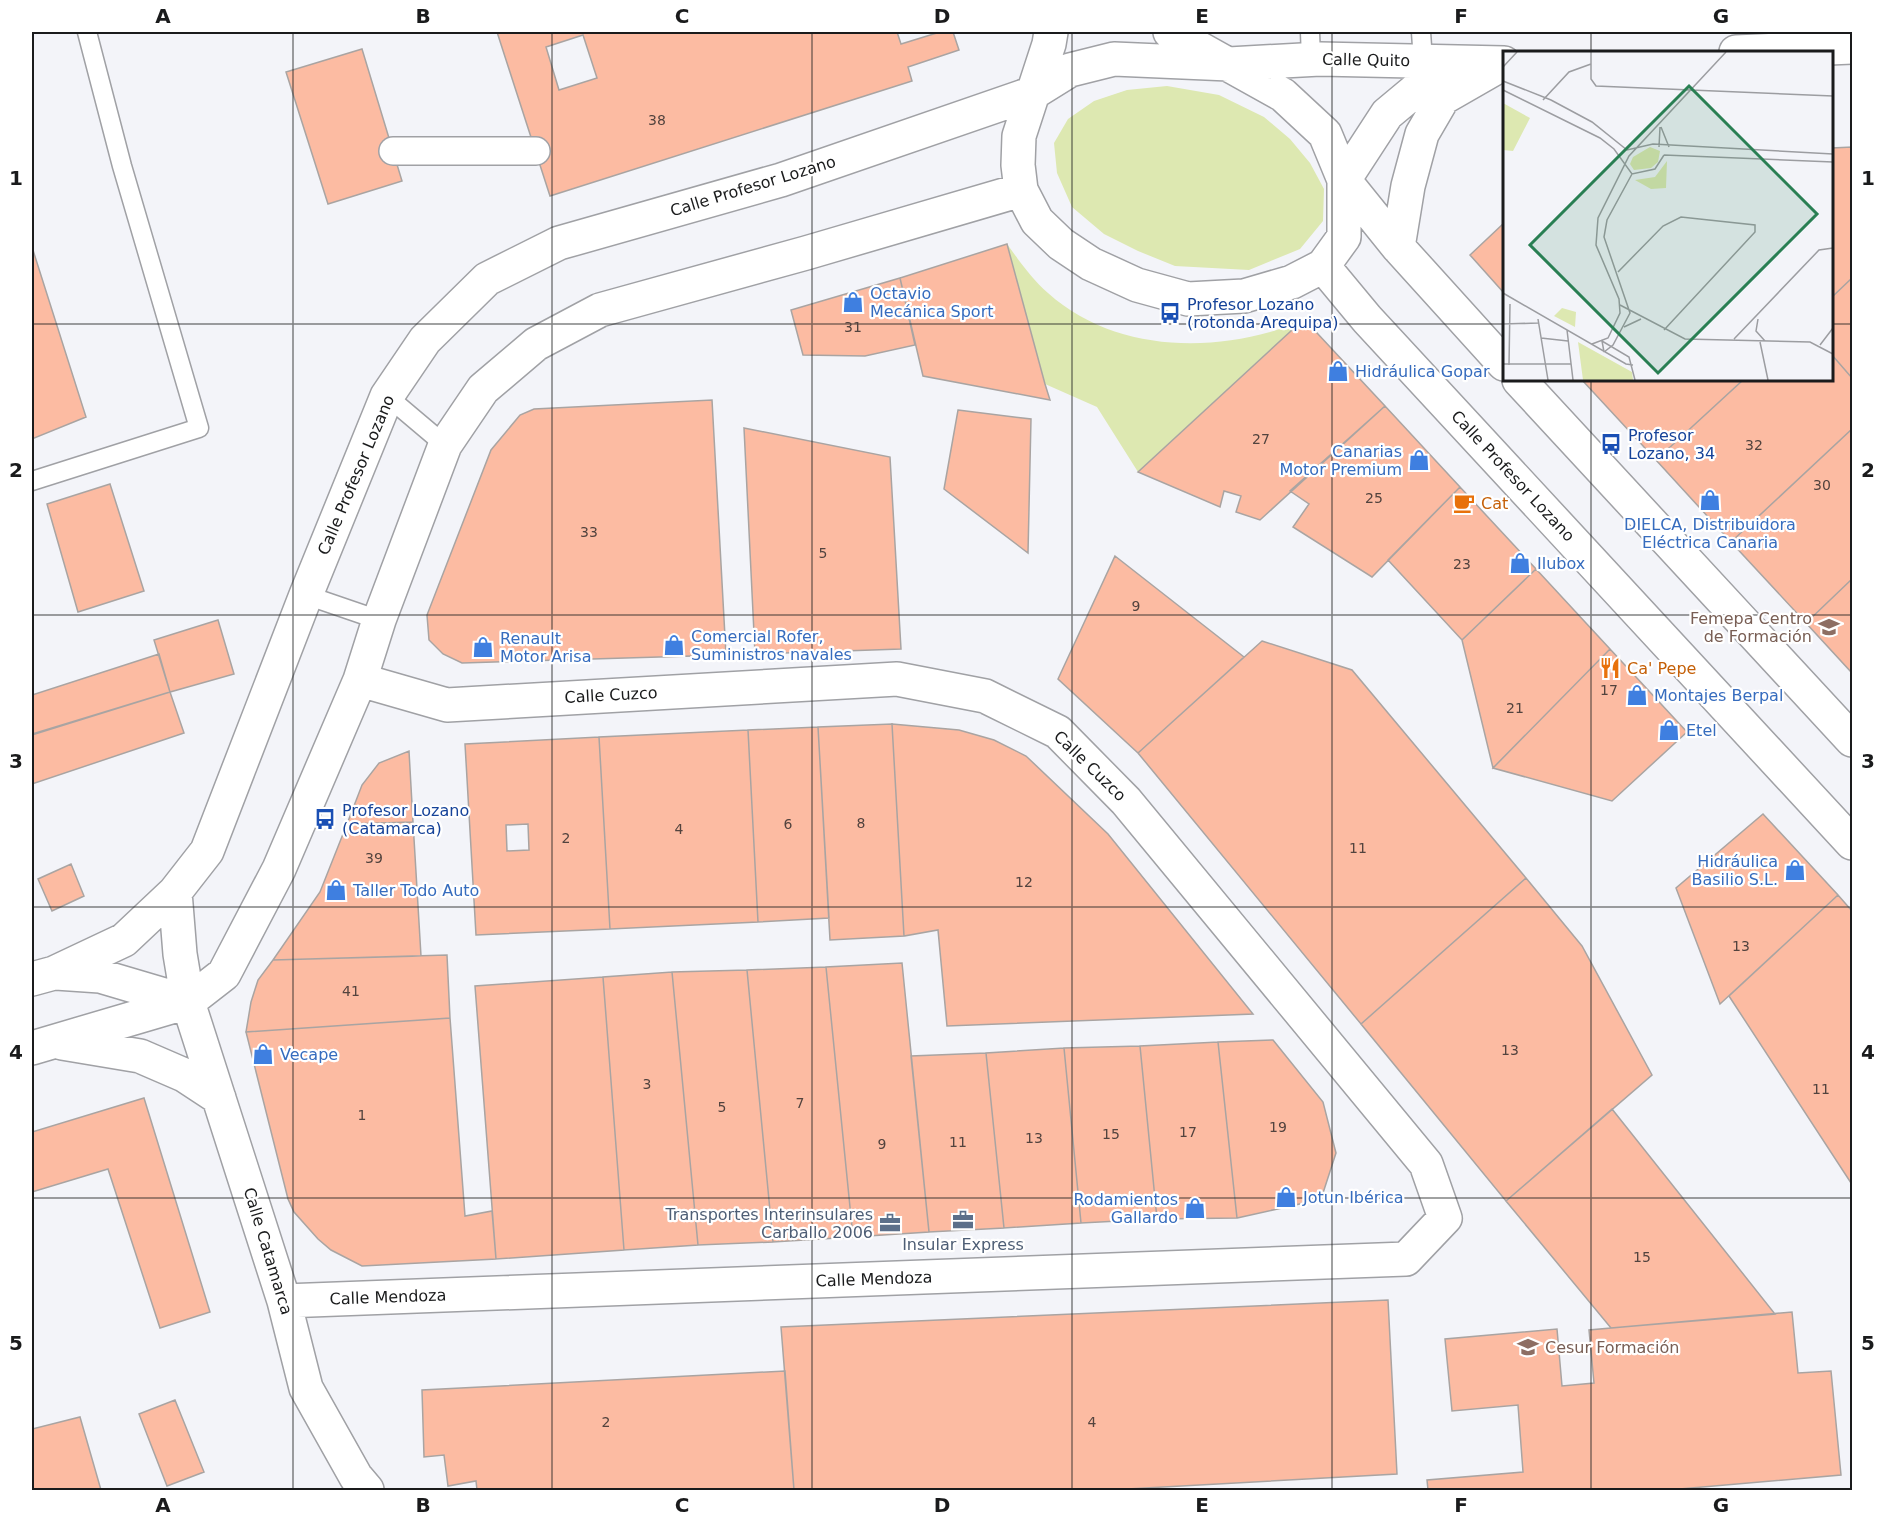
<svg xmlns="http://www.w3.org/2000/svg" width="1884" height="1522" viewBox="0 0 1884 1522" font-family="'DejaVu Sans',sans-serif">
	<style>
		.green { fill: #dde8b1 }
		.building { fill: #fcbba2; stroke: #a9a4a2; stroke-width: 1.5; fill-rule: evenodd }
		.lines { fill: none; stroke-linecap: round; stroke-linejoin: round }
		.service-casing { stroke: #a0a1a5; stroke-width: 21 }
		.pedestrian-casing { stroke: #a0a1a5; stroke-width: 30 }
		.minor-casing { stroke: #a0a1a5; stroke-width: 36 }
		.service { stroke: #fff; stroke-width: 18 }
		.pedestrian { stroke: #fff; stroke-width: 27 }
		.minor { stroke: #fff; stroke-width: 33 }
		.grid { fill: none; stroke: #1a1b1c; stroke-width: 1.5; stroke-opacity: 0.55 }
		.labels { text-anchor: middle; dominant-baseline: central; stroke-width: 4.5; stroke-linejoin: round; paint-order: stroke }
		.number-label { font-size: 14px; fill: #52433e }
		.street-label { font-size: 16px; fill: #1a1b1c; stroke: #fff }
		.shop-label { font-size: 16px; fill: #366cbe; stroke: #fff; text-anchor: start }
		.transit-label { font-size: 16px; fill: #164399; stroke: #fff; text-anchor: start }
		.food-label { font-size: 16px; fill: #c56008; stroke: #fff; text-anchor: start }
		.education-label { font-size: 16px; fill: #785e54; stroke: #fff; text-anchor: end }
		.service-label { font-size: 16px; fill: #4e5e75; stroke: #fff; text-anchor: end }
		.inset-road { fill: none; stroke: #9c9da1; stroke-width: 1.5 }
		.view { fill: #297f53; fill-opacity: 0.15; stroke: #297f53; stroke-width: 3 }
		.inset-edge { fill: none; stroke: #1a1b1c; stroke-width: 3 }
		.neatline { fill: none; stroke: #1a1b1c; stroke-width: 2 }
		.grid-label { font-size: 20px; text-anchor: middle; font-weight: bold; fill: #1a1b1c }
	</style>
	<rect width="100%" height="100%" fill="#f3f4f9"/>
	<path class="green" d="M1167 86 1219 95 1264 117 1290 139 1310 163 1324 189 1323 221 1300 249 1249 270 1175 266 1138 251 1104 234 1072 207 1057 173 1054 143 1068 119 1094 101 1127 90Z
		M1007 244C1020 262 1032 279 1048 293 1108 347 1196 353 1270 332 1282 329 1293 323 1304 319L1138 472 1097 407 1045 384Z"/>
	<path class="building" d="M497 32H897L901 44 940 32H953L959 50 908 67 912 81 550 196ZM583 35 597 78 559 90 546 47Z
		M362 49 402 181 328 204 286 72Z
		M1852 147V278L1832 297V148Z
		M1504 223V293L1470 255Z
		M1007 244 1045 384 1050 400 923 376 900 278Z
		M32 247 86 417 32 439Z
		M900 278 915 345 865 356 803 355 791 310Z
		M1852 278V378L1832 355V297Z
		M1304 319 1385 406 1260 520 1236 512 1241 496 1224 491 1220 507 1138 472Z
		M1832 355 1852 378V429L1731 542 1656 460 1743 380H1832Z
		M1582 380H1743L1656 460Z
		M712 400 726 655 462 663 443 654 429 640 427 615 491 450 520 415 534 409Z
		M1385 406 1460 487 1372 577 1293 527 1309 504 1290 491Z
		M958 410 1031 419 1028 553 944 489Z
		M744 428 890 457 901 649 755 654Z
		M1852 429V579L1806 623 1731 542Z
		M110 484 144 591 78 612 47 504Z
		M1460 487 1536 569 1462 640 1388 560Z
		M1115 556 1244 657 1138 753 1058 679Z
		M1536 569 1610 649 1493 768 1462 640Z
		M1852 579V673L1806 623Z
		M218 620 234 674 170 692 154 640Z
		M1262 641 1352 670 1526 878 1361 1024 1138 753Z
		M1610 649 1687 732 1612 801 1493 768Z
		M159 654 170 692 32 735V695Z
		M170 692 184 733 32 784V734Z
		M892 724 904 936 830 940 818 727Z
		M892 724 959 730 994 740 1026 756 1108 834 1253 1014 947 1026 938 930 904 936Z
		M818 727 829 918 758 922 748 730Z
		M748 730 758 922 610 929 599 737Z
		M599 737 610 929 476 935 465 744ZM528 824 529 850 507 851 506 825Z
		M409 751 413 822 347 824 362 785 379 763Z
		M1763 814 1838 895 1720 1004 1676 888Z
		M413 822 421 956 273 960 320 892 347 824Z
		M71 864 84 896 52 911 38 879Z
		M1526 878 1582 946 1652 1075 1506 1201 1361 1024Z
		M1838 895 1852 911V1181L1851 1183 1729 996Z
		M447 955 450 1018 246 1032 251 1002 258 980 273 960Z
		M902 963 929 1232 853 1237 826 967Z
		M826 967 853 1237 773 1242 747 970Z
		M747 970 773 1242 698 1245 672 972Z
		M672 972 698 1245 624 1250 603 977Z
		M603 977 624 1250 496 1259 475 986Z
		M450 1018 465 1216 492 1211 496 1259 362 1266 331 1250 318 1239 294 1212 288 1199 246 1032Z
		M1273 1040 1323 1102 1336 1153 1323 1193 1313 1201 1237 1218 1218 1042Z
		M1218 1042 1237 1218 1157 1219 1140 1046Z
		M1140 1046 1157 1219 1081 1223 1064 1048Z
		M1064 1048 1081 1223 1004 1228 986 1053Z
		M986 1053 1004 1228 929 1232 911 1056Z
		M144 1098 210 1312 160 1328 108 1169 32 1192V1132Z
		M1612 1109 1775 1314 1611 1328 1506 1201Z
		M1388 1300 1397 1474 1109 1490H794L781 1327Z
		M1792 1312 1798 1373 1831 1371 1841 1475 1668 1490H1428L1427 1480 1523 1472 1518 1405 1452 1411 1445 1339 1557 1329 1562 1386 1594 1383 1589 1330Z
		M785 1371 794 1490H477L476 1481 448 1486 444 1455 424 1457 422 1390Z
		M175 1400 204 1472 167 1486 139 1414Z
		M80 1417 101 1490H32V1429Z"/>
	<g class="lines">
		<defs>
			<path id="service" d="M1310 32 1311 59
				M1421 32 1423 61
				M387 396 445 445
				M32 481 199 428 122 166 87 32
				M306 595 379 620"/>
			<path id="pedestrian" d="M393 151H536"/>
			<path id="minor" d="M1051 32 1049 44 1019 136 1018 165 1021 190 1037 221 1061 244 1091 264 1137 285 1188 299 1244 296 1292 282 1323 266 1344 237V180L1325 134 1283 95 1170 32
				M1736 52 1852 47
				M1344 180 1398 247 1504 364
				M1344 180 1387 114 1429 79 1464 72
				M1398 247 1408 186 1422 134 1443 98 1504 63
				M1323 266 1367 319 1852 843
				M1519 380 1852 740
				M175 892 180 954 188 1002 284 1301 306 1388 356 1477 367 1490
				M56 973 100 976 188 1002
				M32 979 54 973 124 940 175 892 207 851 306 595 387 396 425 340 487 279 559 243 781 180 1033 93 1070 70 1114 59 1229 64 1320 59 1504 63
				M62 1043 140 1056 184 1075 219 1098
				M32 1048 188 1002 224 974 279 869 360 680 379 620 445 445 483 389 536 344 600 310 806 253 1021 190
				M284 1301 1406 1259 1445 1218 1426 1164 1126 801 1058 732 985 696 897 679 447 705 360 680"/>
		</defs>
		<use href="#service" class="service-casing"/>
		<use href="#pedestrian" class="pedestrian-casing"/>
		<use href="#minor" class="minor-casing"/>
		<use href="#service" class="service"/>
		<use href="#pedestrian" class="pedestrian"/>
		<use href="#minor" class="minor"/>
	</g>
	<path class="grid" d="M293 32V1490M552 32V1490M812 32V1490M1072 32V1490M1332 32V1490M1591 32V52M32 324H1504M1832 324H1852M1591 380V1490M32 615H1852M32 907H1852M32 1198H1852"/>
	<defs>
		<symbol id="shop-bare" viewBox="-9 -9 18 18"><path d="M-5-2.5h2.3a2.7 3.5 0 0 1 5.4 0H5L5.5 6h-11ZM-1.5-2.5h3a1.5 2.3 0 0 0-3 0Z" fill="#3f7fe0" stroke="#fff" stroke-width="2.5" paint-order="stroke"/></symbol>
		<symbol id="bus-bare" viewBox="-9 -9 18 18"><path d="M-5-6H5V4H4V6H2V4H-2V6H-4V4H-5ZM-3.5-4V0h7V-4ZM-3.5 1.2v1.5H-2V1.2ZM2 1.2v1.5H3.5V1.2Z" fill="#1a4fb4" stroke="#fff" stroke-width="2.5" paint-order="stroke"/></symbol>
		<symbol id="cafe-bare" viewBox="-9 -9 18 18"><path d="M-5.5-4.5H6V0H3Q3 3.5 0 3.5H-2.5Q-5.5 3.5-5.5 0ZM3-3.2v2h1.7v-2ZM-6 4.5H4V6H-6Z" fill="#e8710a" stroke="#fff" stroke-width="2.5" paint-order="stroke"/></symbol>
		<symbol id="university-bare" viewBox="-9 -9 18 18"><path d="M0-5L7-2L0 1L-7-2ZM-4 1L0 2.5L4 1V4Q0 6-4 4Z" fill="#8d6e63" stroke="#fff" stroke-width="2.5" paint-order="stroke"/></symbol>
		<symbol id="restaurant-bare" viewBox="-9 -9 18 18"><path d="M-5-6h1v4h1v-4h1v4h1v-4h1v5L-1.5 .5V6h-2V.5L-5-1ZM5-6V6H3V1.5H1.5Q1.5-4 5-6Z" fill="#e8710a" stroke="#fff" stroke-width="2.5" paint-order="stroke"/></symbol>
		<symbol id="office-bare" viewBox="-9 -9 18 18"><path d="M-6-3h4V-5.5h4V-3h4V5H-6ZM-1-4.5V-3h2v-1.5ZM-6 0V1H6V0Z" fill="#5c6f8a" stroke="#fff" stroke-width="2.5" paint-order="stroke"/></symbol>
	</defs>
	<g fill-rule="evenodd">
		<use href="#shop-bare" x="838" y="287" width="30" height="30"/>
		<use href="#bus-bare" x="1155" y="298" width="30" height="30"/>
		<use href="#shop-bare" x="1323" y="356" width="30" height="30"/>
		<use href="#bus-bare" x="1596" y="429" width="30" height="30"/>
		<use href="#shop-bare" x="1404" y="445" width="30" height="30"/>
		<use href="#shop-bare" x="1695" y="485" width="30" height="30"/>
		<use href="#cafe-bare" x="1449" y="488" width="30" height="30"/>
		<use href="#shop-bare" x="1505" y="548" width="30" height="30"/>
		<use href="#university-bare" x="1814" y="612" width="30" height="30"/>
		<use href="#shop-bare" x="659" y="630" width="30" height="30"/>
		<use href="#shop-bare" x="468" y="632" width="30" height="30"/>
		<use href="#restaurant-bare" x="1595" y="653" width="30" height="30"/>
		<use href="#shop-bare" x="1622" y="680" width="30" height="30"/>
		<use href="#shop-bare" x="1654" y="715" width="30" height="30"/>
		<use href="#bus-bare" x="310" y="804" width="30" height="30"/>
		<use href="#shop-bare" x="1780" y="855" width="30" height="30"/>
		<use href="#shop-bare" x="321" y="875" width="30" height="30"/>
		<use href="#shop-bare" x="248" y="1039" width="30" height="30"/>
		<use href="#shop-bare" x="1271" y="1182" width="30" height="30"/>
		<use href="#shop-bare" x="1180" y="1193" width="30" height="30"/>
		<use href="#office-bare" x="948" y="1205" width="30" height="30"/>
		<use href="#office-bare" x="875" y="1208" width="30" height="30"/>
		<use href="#university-bare" x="1513" y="1332" width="30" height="30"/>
	</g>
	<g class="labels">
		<g class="number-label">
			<text x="657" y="120">38</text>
			<text x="853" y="327">31</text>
			<text x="1261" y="439">27</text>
			<text x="1754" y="445">32</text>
			<text x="1822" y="485">30</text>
			<text x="1374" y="498">25</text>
			<text x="589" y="532">33</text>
			<text x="823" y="553">5</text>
			<text x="1462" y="564">23</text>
			<text x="1136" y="606">9</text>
			<text x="1609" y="690">17</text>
			<text x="1515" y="708">21</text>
			<text x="861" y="823">8</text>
			<text x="788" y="824">6</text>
			<text x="679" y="829">4</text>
			<text x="566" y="838">2</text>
			<text x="1358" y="848">11</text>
			<text x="374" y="858">39</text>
			<text x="1024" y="882">12</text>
			<text x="1741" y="946">13</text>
			<text x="351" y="991">41</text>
			<text x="1510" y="1050">13</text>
			<text x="647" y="1084">3</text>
			<text x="1821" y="1089">11</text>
			<text x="800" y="1103">7</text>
			<text x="722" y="1107">5</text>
			<text x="362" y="1115">1</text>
			<text x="1278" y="1127">19</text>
			<text x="1188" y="1132">17</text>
			<text x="1111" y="1134">15</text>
			<text x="1034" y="1138">13</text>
			<text x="958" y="1142">11</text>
			<text x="882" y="1144">9</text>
			<text x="1642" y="1257">15</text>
			<text x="606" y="1422">2</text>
			<text x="1092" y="1422">4</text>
		</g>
		<g class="street-label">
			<text transform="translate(1366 60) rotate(1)">Calle Quito</text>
			<text transform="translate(753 186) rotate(-17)">Calle Profesor Lozano</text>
			<text transform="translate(356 475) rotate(-67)">Calle Profesor Lozano</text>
			<text transform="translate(1513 476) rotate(47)">Calle Profesor Lozano</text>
			<text transform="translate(611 695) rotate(-3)">Calle Cuzco</text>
			<text transform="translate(1090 766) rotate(44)">Calle Cuzco</text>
			<text transform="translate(268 1251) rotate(73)">Calle Catamarca</text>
			<text transform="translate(874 1279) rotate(-2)">Calle Mendoza</text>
			<text transform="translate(388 1297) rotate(-2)">Calle Mendoza</text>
		</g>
		<g class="shop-label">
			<text x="870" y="293">Octavio<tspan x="870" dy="18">Mecánica Sport</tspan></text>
			<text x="1355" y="371">Hidráulica Gopar</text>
			<text x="1402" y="451" text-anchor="end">Canarias<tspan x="1402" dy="18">Motor Premium</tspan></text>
			<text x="1710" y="524" text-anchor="middle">DIELCA, Distribuidora<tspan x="1710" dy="18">Eléctrica Canaria</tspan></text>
			<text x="1537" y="563">Ilubox</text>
			<text x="691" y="636">Comercial Rofer,<tspan x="691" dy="18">Suministros navales</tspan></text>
			<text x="500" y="638">Renault<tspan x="500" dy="18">Motor Arisa</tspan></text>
			<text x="1654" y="695">Montajes Berpal</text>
			<text x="1686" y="730">Etel</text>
			<text x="1778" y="861" text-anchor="end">Hidráulica<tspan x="1778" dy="18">Basilio S.L.</tspan></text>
			<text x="353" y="890">Taller Todo Auto</text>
			<text x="280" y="1054">Vecape</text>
			<text x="1303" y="1197">Jotun Ibérica</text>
			<text x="1178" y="1199" text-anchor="end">Rodamientos<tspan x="1178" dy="18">Gallardo</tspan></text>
		</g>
		<g class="transit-label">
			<text x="1187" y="304">Profesor Lozano<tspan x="1187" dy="18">(rotonda Arequipa)</tspan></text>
			<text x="1628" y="435">Profesor<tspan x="1628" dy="18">Lozano, 34</tspan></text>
			<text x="342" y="810">Profesor Lozano<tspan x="342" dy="18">(Catamarca)</tspan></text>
		</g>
		<g class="food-label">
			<text x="1481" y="503">Cat</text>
			<text x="1627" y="668">Ca' Pepe</text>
		</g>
		<g class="education-label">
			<text x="1812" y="618">Femepa Centro<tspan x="1812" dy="18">de Formación</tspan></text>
			<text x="1545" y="1347" text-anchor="start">Cesur Formación</text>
		</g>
		<g class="service-label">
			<text x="873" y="1214">Transportes Interinsulares<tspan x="873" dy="18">Carballo 2006</tspan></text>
			<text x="963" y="1244" text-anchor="middle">Insular Express</text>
		</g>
	</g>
	<g transform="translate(1503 51)">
		<rect width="330" height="330" fill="#f3f4f9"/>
		<path d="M0 52 27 67 10 100 0 99ZM147 96 157 100 155 111 148 117 131 119 127 113 130 106ZM164 110 163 137 148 138 132 129 152 126ZM59 257 73 261 72 276 51 265ZM75 291 129 321 130 329H80Z" fill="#dde8b1"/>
		<path class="inset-road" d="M88 1V28L93 35 330 45M0 16 14 1M0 30 48 49 89 71 124 99 150 93 330 103M0 39 97 87 111 98 129 123 152 118 161 104M40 49 66 21 88 13M158 76 166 96M156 96 157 76M161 104 330 111M115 221 160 175 178 166 252 174V181L161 279M0 242 123 313 130 314M117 254 182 288 307 291 330 303M35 268 45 329M255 268 253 280 262 290M0 273 35 272M121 276 138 268M64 279 70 329M38 287 65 290M231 288 316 199 330 197M257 291 265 329M89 293 105 287 117 262 116 248 93 194 95 167 126 105 223 1M317 294 330 277M101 301 110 294 127 262 101 186 104 169 129 123M101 301 99 290 126 306 132 329M0 313H68M6 314 7 253"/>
		<path class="view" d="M186 35 314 163 155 322 27 194Z"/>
		<rect width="330" height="330" class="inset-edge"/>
	</g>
	<rect width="1884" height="1522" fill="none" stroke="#ffffff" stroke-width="66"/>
	<rect x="33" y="33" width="1818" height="1456" class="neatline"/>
	<g class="grid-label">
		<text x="163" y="23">A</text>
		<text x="423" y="23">B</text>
		<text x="682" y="23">C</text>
		<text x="942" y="23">D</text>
		<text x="1202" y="23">E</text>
		<text x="1461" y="23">F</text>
		<text x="1721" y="23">G</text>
		<text x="16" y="185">1</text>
		<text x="1868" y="185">1</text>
		<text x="16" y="477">2</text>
		<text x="1868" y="477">2</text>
		<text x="16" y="768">3</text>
		<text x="1868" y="768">3</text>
		<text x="16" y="1059">4</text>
		<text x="1868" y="1059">4</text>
		<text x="16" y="1350">5</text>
		<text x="1868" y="1350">5</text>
		<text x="163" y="1512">A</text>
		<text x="423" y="1512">B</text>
		<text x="682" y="1512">C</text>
		<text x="942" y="1512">D</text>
		<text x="1202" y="1512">E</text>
		<text x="1461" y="1512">F</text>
		<text x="1721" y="1512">G</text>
	</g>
</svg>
